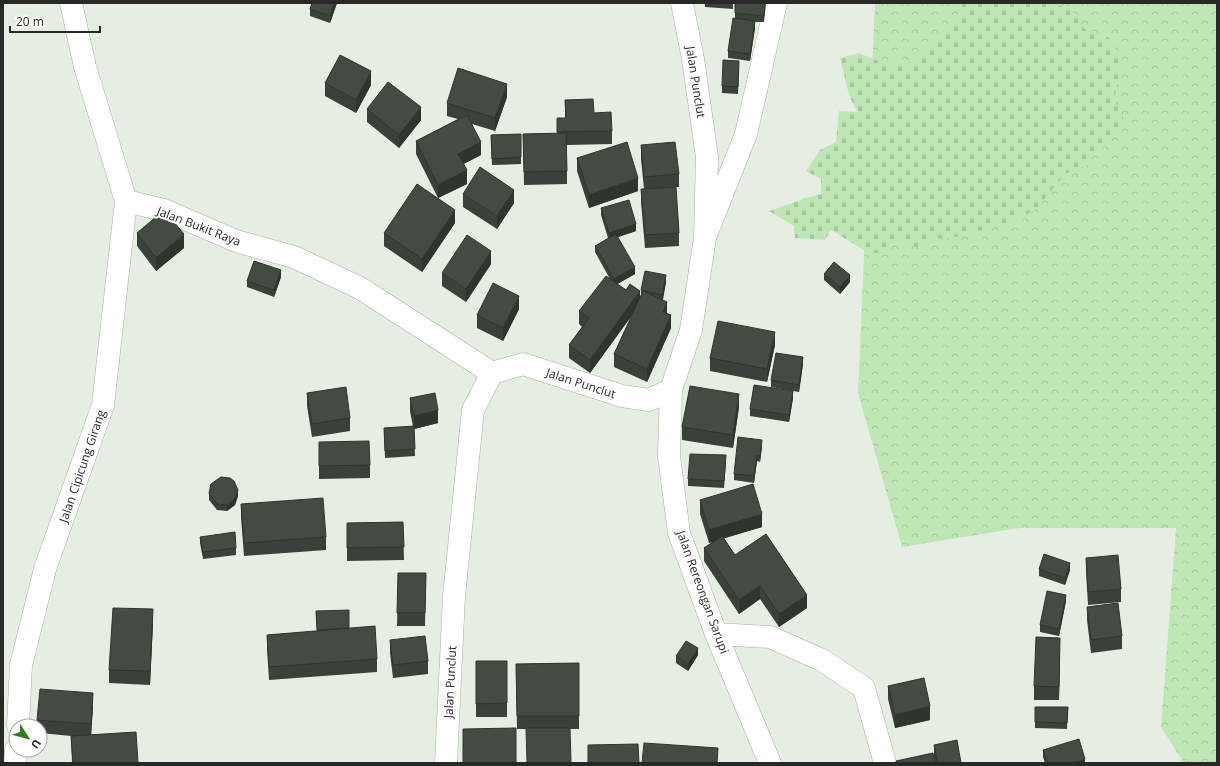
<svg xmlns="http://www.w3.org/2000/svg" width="1220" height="766" viewBox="0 0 1220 766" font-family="'Open Sans',sans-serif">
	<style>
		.forest { fill: url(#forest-crowns) }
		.cemetery { fill: url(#cemetery-stones) }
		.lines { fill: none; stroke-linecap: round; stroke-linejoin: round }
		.minor-casing { stroke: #a7aea5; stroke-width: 23 }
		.tertiary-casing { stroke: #a7aea5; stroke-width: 23 }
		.secondary-casing { stroke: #a7aea5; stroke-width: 23 }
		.minor { stroke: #fff; stroke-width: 22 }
		.tertiary { stroke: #fff; stroke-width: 22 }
		.secondary { stroke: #fff; stroke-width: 22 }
		.wall { fill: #3a403a }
		.shaded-wall { fill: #30342f }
		.building { fill: #444b43; stroke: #30342f }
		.labels { text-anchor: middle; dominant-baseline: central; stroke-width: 4; stroke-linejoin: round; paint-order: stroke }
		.street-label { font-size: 12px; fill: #262926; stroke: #fff }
	</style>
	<defs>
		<pattern id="forest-crowns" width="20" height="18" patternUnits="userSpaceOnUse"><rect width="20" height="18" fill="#bfe7b6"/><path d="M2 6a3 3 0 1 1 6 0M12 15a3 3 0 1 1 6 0" fill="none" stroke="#a4c69c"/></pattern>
		<pattern id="cemetery-stones" width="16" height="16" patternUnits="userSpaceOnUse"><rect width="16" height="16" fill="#bfe7b6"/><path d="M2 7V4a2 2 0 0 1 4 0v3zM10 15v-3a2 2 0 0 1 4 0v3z" fill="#a4c69c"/></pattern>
	</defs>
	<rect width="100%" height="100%" fill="#e6eee4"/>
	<path class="forest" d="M875 3H1217V763H1184L1161 727 1176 528H1020L902 547 858 393Z"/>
	<path class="cemetery" d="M964 3H1052L1072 10 1083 28 1112 39 1118 58 1119 74 1114 100 1127 125 1106 137 1087 165 1065 174 1035 210 1011 222 956 237 931 239 920 248 899 240 884 254 867 252 831 230 825 240 795 238 794 226 769 211 806 198 821 194V179L806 171 820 150 836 142 839 111 857 112 849 95 840 58 859 53 885 64 905 65 946 36Z"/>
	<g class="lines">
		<defs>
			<path id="minor" d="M126 201 164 210 236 241 294 257 360 288 492 373
				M671 390 669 456 679 533 716 634 770 763
				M716 634 770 637 822 660 864 688 885 763
				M18 726 21 665 45 569 103 405 126 201 85 67 71 3
				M15 763 16 750"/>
			<path id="tertiary" d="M706 235 746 134 776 3"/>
			<path id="secondary" d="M446 763 454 596 473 410 492 373 523 364 622 396 649 400 671 390 691 330 705 238 707 157 693 59 682 3"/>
		</defs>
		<use href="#minor" class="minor-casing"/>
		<use href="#tertiary" class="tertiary-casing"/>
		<use href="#secondary" class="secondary-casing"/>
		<use href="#minor" class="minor"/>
		<use href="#tertiary" class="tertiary"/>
		<use href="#secondary" class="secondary"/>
	</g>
	<path class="wall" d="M337 3 330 23 310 16V9Z
		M705 3H733V9L705 7Z
		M766 3 764 22H755V28L750 61 728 58V51L735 18V13Z
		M739 68 738 94 722 93V86Z
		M325 83 371 85 356 113 325 96Z
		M507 97 495 131 472 124 481 155 463 164 467 184 438 198 416 154V141L458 119 447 116V103Z
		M565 100 594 113 612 131V144L567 145V184L524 185 523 134 557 133V118H565Z
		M367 109 421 120 399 148 367 122Z
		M521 134V164L492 165 491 135Z
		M641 145 679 174V187H676L679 233V246L645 248 641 202V189H644L641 159Z
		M577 158 638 191 589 208 577 171Z
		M463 194 514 203 497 229 463 207Z
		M601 208 636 231 618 237 635 274 617 284 640 298 641 296V290L666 282 663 300 671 328 647 382 614 367V354L633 314 590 373 569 358V345L582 327 579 324V311L610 279 595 252V246L608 238 601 215Z
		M455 223 422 272 384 246V233Z
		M137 233 184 248 156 271 137 246Z
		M491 264 466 302 442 286V273Z
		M824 274 850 282 840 294 824 280Z
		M281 277 274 297 247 287V281Z
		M519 309 503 341 477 328V315Z
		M775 345 767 382 710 371V358Z
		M803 364 799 392 771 387V380Z
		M307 393 350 418V431L312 437 307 406Z
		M410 398 438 423 414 429 415 456 385 458 384 428 413 427 410 411Z
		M793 398 789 422 750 416V409Z
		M739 407 733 448 682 440V427Z
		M319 442 370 465V478L319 479Z
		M762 446 760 462 757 461 754 483 734 480V474Z
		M726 462 724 488 688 486V479Z
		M209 493 238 496 235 505 227 511 217 510 209 500Z
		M700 500 762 527 724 538 735 555 807 608 779 627 760 599 739 614 704 561V548L714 541 709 543 700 514Z
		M241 504 326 537V550L244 556 241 517Z
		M403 522 404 560 347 561V523Z
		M200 537 236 548V555L203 559 200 543Z
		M1086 558 1121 589V602L1088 605 1086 571Z
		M1039 569 1070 570 1065 585 1039 576Z
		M398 573H426L425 626H397Z
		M1066 601 1059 636 1040 632V625Z
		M1087 607 1122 636V649L1091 653 1087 620Z
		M316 611 349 628 377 659V672L269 680 267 648V635L317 631Z
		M153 622 150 685 109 683V670Z
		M390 640 428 661V674L393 678 390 653Z
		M1060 651 1059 700H1034V686Z
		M698 655 688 671 676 663V656Z
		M476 661H507V717H476Z
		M579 663V729H517L516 664Z
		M888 686 930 720 895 728 888 699Z
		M93 706 91 734 138 763H72L71 736 40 733V726H37V720Z
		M1035 707H1068L1067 729 1035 728Z
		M934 745 961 763H935L934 758Z
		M1043 750 1085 763H1045L1043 757Z"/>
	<path class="shaded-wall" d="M334 3H337L330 23V16Z
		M755 21V28L750 61V54Z
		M371 71V85L356 113V100Z
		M507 84V97L495 131V118Z
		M421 107V120L399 148V135Z
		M481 142V155L458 167V154Z
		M467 170V184L438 198V185Z
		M638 178V191L589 208V195Z
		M514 190V203L497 229V216Z
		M455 210V223L422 272V259Z
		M636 224V231L609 240V233Z
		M184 234V248L156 271V258Z
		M491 251V264L466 302V289Z
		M635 267V274L614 286V279Z
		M281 270V277L274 297V290Z
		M666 275V282L662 302V295Z
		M850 275V282L840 294V287Z
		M640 291V304L590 373V360Z
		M519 296V309L503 341V328Z
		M667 302V315L663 312Z
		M671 315V328L647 382V369Z
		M775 332V345L767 382V369Z
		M803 357V364L799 392V385Z
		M793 391V398L789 422V415Z
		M739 394V407L733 448V435Z
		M438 410V423L414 429V416Z
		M762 440V446L760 462V456Z
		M757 455V461L754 483V476Z
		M238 490V496L235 505 227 511V505Z
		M762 514V527L709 543V530Z
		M1070 563V570L1065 585V578Z
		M760 586V599L739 614V600Z
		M807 595V608L779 627V614Z
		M1066 595V601L1059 636V629Z
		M153 609V622L150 685V671Z
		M1060 638V651L1059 700V687Z
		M698 648V655L688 671V664Z
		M93 693V706L91 738V724Z
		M930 706V720L895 728V715Z
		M1085 759V763H1073Z"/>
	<path class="building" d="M312 3H334L330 16 310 9Z
		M735 3H765L764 16 735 13Z
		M733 18 755 21 750 54 728 51Z
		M340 55 371 71 356 100 325 83Z
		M723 60 739 61 738 87 722 86Z
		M458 68 507 84 495 118 447 103Z
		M388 82 421 107 399 135 367 109Z
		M593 99 594 113 611 112 612 131 557 132V118H566L565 100Z
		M467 115 481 142 458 154 467 170 438 185 416 141Z
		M566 133 567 171 524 172 523 134Z
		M521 134V157L492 159 491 135Z
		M627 142 638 178 589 195 577 158Z
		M675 142 679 174 644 177 641 145Z
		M480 167 514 190 497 216 463 194Z
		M417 184 455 210 422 259 384 233Z
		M676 187 679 233 645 235 641 189Z
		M629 200 636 224 609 233 601 208Z
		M164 210 184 234 156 258 137 233Z
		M616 234 635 267 614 279 595 246Z
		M467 235 491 251 466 289 442 273Z
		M254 261 281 270 274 290 247 281Z
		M834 262 850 275 840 287 824 274Z
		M645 271 666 275 662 295 641 290Z
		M606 276 626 290 630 284 640 291 590 360 569 345 589 318 579 311Z
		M493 283 519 296 503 328 477 315Z
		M643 291 667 302 663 312 671 315 647 369 614 354Z
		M718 321 775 332 767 369 710 358Z
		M776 353 803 357 799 385 771 380Z
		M754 385 793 391 789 415 750 409Z
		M690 386 739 394 733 435 682 427Z
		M346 387 350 418 312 424 307 393Z
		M435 393 438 410 414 416 410 398Z
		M414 426 415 449 385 451 384 428Z
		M738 437 762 440 760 456 757 455 754 476 734 474Z
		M369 441 370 465 319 466V442Z
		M690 454 726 455 724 481 688 479Z
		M221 477 230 478 234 481 238 490 235 499 227 505 217 504 209 493 211 484Z
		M753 484 762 514 709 530 700 500Z
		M323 498 326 537 244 543 241 504Z
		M403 522 404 547 347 548V523Z
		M235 532 236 548 203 552 200 537Z
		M766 534 807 595 779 614 760 586 739 600 704 548 722 536 735 555Z
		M1044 554 1070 563 1065 578 1039 569Z
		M1118 555 1121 589 1088 592 1086 558Z
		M398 573H426L425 613H397Z
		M1047 591 1066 595 1059 629 1040 625Z
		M1118 603 1122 636 1091 640 1087 607Z
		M113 608 153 609 150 671 109 670Z
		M349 610V628L317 630 316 611Z
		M375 626 377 659 269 667 267 635Z
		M425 636 428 661 393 665 390 640Z
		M1036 637 1060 638 1059 687 1034 686Z
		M686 641 698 648 688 664 676 656Z
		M476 661H507V703L476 704Z
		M579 663V716H517L516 664Z
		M924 678 930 706 895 715 888 686Z
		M40 689 93 693 91 724 37 720Z
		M1035 707H1068L1067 723 1035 722Z
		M516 728V763H463V729Z
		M526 728H570L571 763H527Z
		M136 732 138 763H73L71 736Z
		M1079 739 1085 759 1073 763H1047L1043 750Z
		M957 740 961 763H938L934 745Z
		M644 743 718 748 717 763H642Z
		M638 744 639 763H588V745Z
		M933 753 935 763H896V761Z"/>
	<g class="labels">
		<g class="street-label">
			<text transform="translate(696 82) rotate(81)">Jalan Punclut</text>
			<text transform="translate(199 226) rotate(21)">Jalan Bukit Raya</text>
			<text transform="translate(581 383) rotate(18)">Jalan Punclut</text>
			<text transform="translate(82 466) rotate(-71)">Jalan Cipicung Girang</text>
			<text transform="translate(703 592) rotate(70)">Jalan Rereongan Sarupi</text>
			<text transform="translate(450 682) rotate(-87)">Jalan Punclut</text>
		</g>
	</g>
	<rect width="1220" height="766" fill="none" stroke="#262926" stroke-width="8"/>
	<g transform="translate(28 738) rotate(126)"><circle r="19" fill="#ffffff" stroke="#a8a9a8"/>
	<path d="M0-3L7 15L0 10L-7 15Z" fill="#347c21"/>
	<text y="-6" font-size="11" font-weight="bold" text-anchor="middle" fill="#262926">U</text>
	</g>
	<path d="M10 26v6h90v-6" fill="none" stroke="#262926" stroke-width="2"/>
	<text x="16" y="26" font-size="12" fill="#262926" stroke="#ffffff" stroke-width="3" paint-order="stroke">20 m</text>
</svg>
